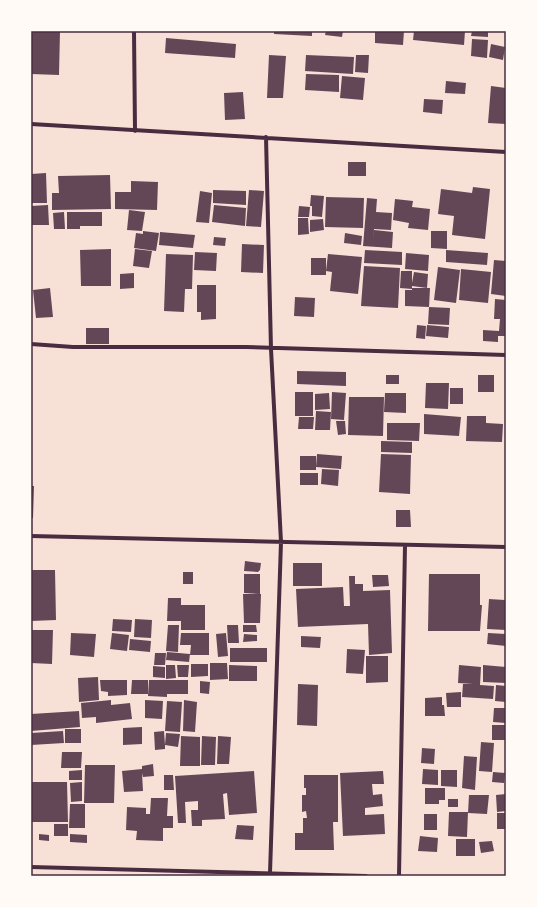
<svg xmlns="http://www.w3.org/2000/svg" width="537" height="907" viewBox="0 0 537 907" font-family="'Roboto Condensed',sans-serif">
	<style>
		.building { fill: #644757 }
		.lines { fill: none; stroke-linecap: round; stroke-linejoin: round }
		.minor { stroke: #4a2c40; stroke-width: 4 }
		.neatline { fill: none; stroke: #4a2c40; stroke-width: 1.5 }
	</style>
	<rect width="100%" height="100%" fill="#f7e1d7"/>
	<path class="building" d="M31 31H60L59 75 31 74Z
		M274 31H312V36L274 34Z
		M326 31H343L342 37 325 35Z
		M375 31H404L403 45 375 43Z
		M414 31H465L464 45 413 40Z
		M472 31H488V37L471 36Z
		M166 38 236 44 235 58 165 53Z
		M472 39 488 40 487 58 471 56Z
		M491 44 505 47 503 60 489 57Z
		M269 55 286 56 283 98H267Z
		M306 55 354 57 353 74 305 71Z
		M356 55H369L368 73 355 72Z
		M306 74 339 75V92L305 90Z
		M342 76 365 78 363 100 340 98Z
		M446 81 466 83 465 94 445 93Z
		M491 86 506 88V124L488 123Z
		M243 92 245 119 225 120 224 93Z
		M424 99 443 100 442 114 423 112Z
		M348 162H366V176H348Z
		M46 173 47 203H31V174Z
		M110 175 111 209 52 210V193H59L58 176Z
		M131 181 158 182 157 210 115 209V192H131Z
		M473 187 490 189 485 239 452 235 454 216 438 214 441 189 472 193Z
		M213 190 246 191V205L213 203Z
		M249 190 264 191 261 227 246 226Z
		M200 191 212 193 209 223 196 222Z
		M311 195 324 196 322 217 312 216V206H310Z
		M326 197 364 198 363 228 325 227Z
		M367 198 377 199 376 212 392 213 391 230 374 229 373 243 374 230 393 232 392 248 363 246Z
		M395 199 413 201 412 207 430 209 428 230 408 228 409 223 393 220Z
		M48 205 49 225H31V206Z
		M214 205 246 208 245 226 212 222Z
		M299 206 310 207 309 217H298Z
		M129 210 145 212 142 231 127 230Z
		M64 212 65 229H54L53 213Z
		M67 212H102V226H80V229H67Z
		M298 218H308L309 234 298 235Z
		M323 219 324 230 310 232V220Z
		M143 231 159 233 156 251 134 248 136 233 143 234Z
		M431 231H447V249L431 248Z
		M160 232 195 235 193 248 159 245Z
		M345 233 362 236 361 245 344 243Z
		M214 237 226 238 225 246 213 245Z
		M242 244 264 245 263 273 241 272Z
		M111 249V286H81L80 250Z
		M135 249 152 251 149 268 133 266Z
		M365 250 402 252V265L364 263Z
		M446 250 488 253 487 265 446 262Z
		M195 252 217 253 216 271 194 270Z
		M406 253 429 255 428 271 405 269Z
		M166 254 193 255 192 289H185L184 312 164 311Z
		M328 254 362 257 358 294 330 291 332 272 326 271Z
		M311 258H326V275H311Z
		M494 260 506 261V296L491 294Z
		M364 266 400 268 398 308 361 306Z
		M438 267 460 270 456 303 434 300Z
		M461 269 491 272 488 303 459 300Z
		M401 271H412V283L414 272 428 274 427 288 412 286V284V289L400 288Z
		M134 273V288L120 289V274Z
		M197 285H216V319L201 320V312H197Z
		M50 288 53 317 36 318 33 290Z
		M412 288H430L429 307 405 306V290H412Z
		M295 297 315 298 314 317 294 316Z
		M495 299 506 300V336H498V342L483 341V330L499 331 500 319H494Z
		M429 307 450 308 449 325 428 324Z
		M417 325 426 326 425 339 416 338Z
		M427 325 449 327 448 338 426 336Z
		M86 328H109V344H86Z
		M297 371 346 372V386L297 384Z
		M386 375H399V384H386Z
		M478 375H494V392H478Z
		M426 383H449L448 409 425 408Z
		M450 388H463V404H450Z
		M295 392H313V416H295Z
		M332 392 346 393 344 420 331 419Z
		M329 393 330 409 315 410V394Z
		M385 393H406V413L384 412Z
		M349 397H384L383 436 348 435Z
		M316 411 331 412 330 430H315Z
		M424 414 461 417 459 436 424 434Z
		M467 416H486V423L503 424 502 442 466 441Z
		M299 417H314L313 429H298Z
		M336 421H345L346 434 338 435Z
		M387 423H420L419 441 387 440Z
		M381 441 412 442V453L381 452Z
		M317 454 342 456 341 469 316 467Z
		M381 454 411 455 410 494 379 492Z
		M300 456H316V470H300Z
		M322 469 339 470 338 486 321 484Z
		M300 473H318V485H300Z
		M31 486H34L33 518H31Z
		M396 510H410L411 527H396Z
		M245 561 261 563 260 570 258 572 244 571Z
		M293 563H322V586H293Z
		M31 570H55L56 620 31 621Z
		M183 572H193V584H183Z
		M244 574H260V594L244 593Z
		M429 574H480V605H482L480 631H428Z
		M372 575H388L389 586 373 587Z
		M349 576H355V584H363V591L390 590 392 653 369 655 368 624 298 627 296 589 343 587 344 606H350Z
		M243 594H261L260 623H244Z
		M168 598H181V605H205V630H181V621H167Z
		M489 599 505 600 506 630 487 629Z
		M113 619 132 620 131 632 112 631Z
		M135 619 152 620 151 638 134 637Z
		M168 625H179L178 652 166 651Z
		M227 625H238L239 643H228Z
		M243 625H256L257 632H243Z
		M31 630H53L52 664 31 663Z
		M71 633 96 634 94 657 70 655Z
		M112 633 129 635 127 651 110 649Z
		M181 633H209V655H190L191 645H180Z
		M226 633 228 656 218 657 216 634Z
		M488 633 506 634V646L487 644Z
		M244 634 257 635V641L243 642Z
		M301 636 321 637 320 648 301 647Z
		M130 639 151 641 150 652 129 650Z
		M230 648H267V662H230Z
		M347 649 365 650 363 674 346 673Z
		M167 652 190 654 189 662 166 660Z
		M155 653H166L165 665H154Z
		M366 656H388V682L366 683Z
		M210 663H227L228 679 210 680Z
		M191 664H208V676L191 677Z
		M166 665H175L176 678 166 679Z
		M177 665H189L188 677H178Z
		M229 665 257 666V681H229Z
		M459 665 481 667 480 685 494 686 493 699 462 697 463 684H473L458 683Z
		M483 665 506 667V683L483 682Z
		M153 666 165 667V678L153 677Z
		M98 677 99 700 79 702 78 678Z
		M100 680H127V695L108 696V692L101 691Z
		M132 680H148V694H131Z
		M149 680H188V694H167V697L148 696Z
		M200 681 210 682 209 694 200 693Z
		M298 684 318 685 317 726 297 725Z
		M496 685 506 686V702L495 701Z
		M461 692V707H447L446 693Z
		M442 697V705H444L445 716H425V698Z
		M111 700V705L130 703 132 719 96 723V717L82 718 81 703Z
		M145 700 163 701 162 719 145 718Z
		M184 700 197 702 195 732 183 731Z
		M167 701 182 702 180 732 165 731Z
		M494 708H506V723L493 722Z
		M79 711 80 727 31 731V714Z
		M492 725H506V740H492Z
		M142 727V744L123 745V728Z
		M65 729H81V743H65Z
		M63 731 64 743 31 745V733Z
		M164 731 165 745 166 733 180 734 178 747 165 745V749L155 750 154 732Z
		M181 736 200 737V766H180Z
		M202 736 216 737 215 765H201Z
		M218 736 231 737 229 764H217Z
		M481 742 494 743 492 772 479 771Z
		M422 748 435 749 434 764 421 763Z
		M62 752H82L81 768H61Z
		M464 756 477 757 475 790 462 788Z
		M153 764 154 776 143 777 142 773 143 791 124 792 122 771 142 769V766Z
		M85 765H115L114 803H84Z
		M423 769 438 770V785L422 784Z
		M82 770V780H69V771Z
		M441 770H457V787L441 786Z
		M254 771 257 813 229 815 227 793 223 794 225 819 202 820V826H192L191 810H198V801L185 802 186 823H178L175 776Z
		M383 771 384 784H372L373 795 382 794 383 806 365 808V815L384 814 385 834 343 836 340 773Z
		M493 772 505 773 504 783 492 782Z
		M164 775H173L174 790H164Z
		M304 775H338V822H333L334 850H295V833H303V818H307L306 811 302 812V795H306V788H304Z
		M31 782H67L68 822H31Z
		M82 782V801L71 802 70 783Z
		M425 788H445V800H439V804H425Z
		M506 794V811L497 812 496 795Z
		M469 795H489L487 814 468 813Z
		M151 798H168L167 816H173V828H163V841L136 840 137 831 126 830 127 807 146 808V814H150Z
		M448 799H458V807H448Z
		M70 804H85V828H69Z
		M449 812H468L467 837 448 836Z
		M497 813H506V829H497Z
		M424 814H437V830H424Z
		M54 824H68V836H54Z
		M237 825 254 826 253 840 235 839Z
		M39 834 49 835V841L39 840Z
		M70 834 87 835V843L70 842Z
		M420 836 438 838 437 852 418 851Z
		M456 839H475V856H456Z
		M492 841 494 851 481 853 479 842Z"/>
	<g class="lines">
		<path class="minor" d="M134 31 135 131
			M31 124 506 152
			M266 137 271 349 281 542 270 873
			M31 344 73 347H246L506 355
			M31 536 506 547
			M31 867 366 876
			M399 876 405 545"/>
	</g>
	<rect width="537" height="907" fill="none" stroke="#fffaf5" stroke-width="64"/>
	<rect x="32" y="32" width="473" height="843" class="neatline"/>
</svg>
